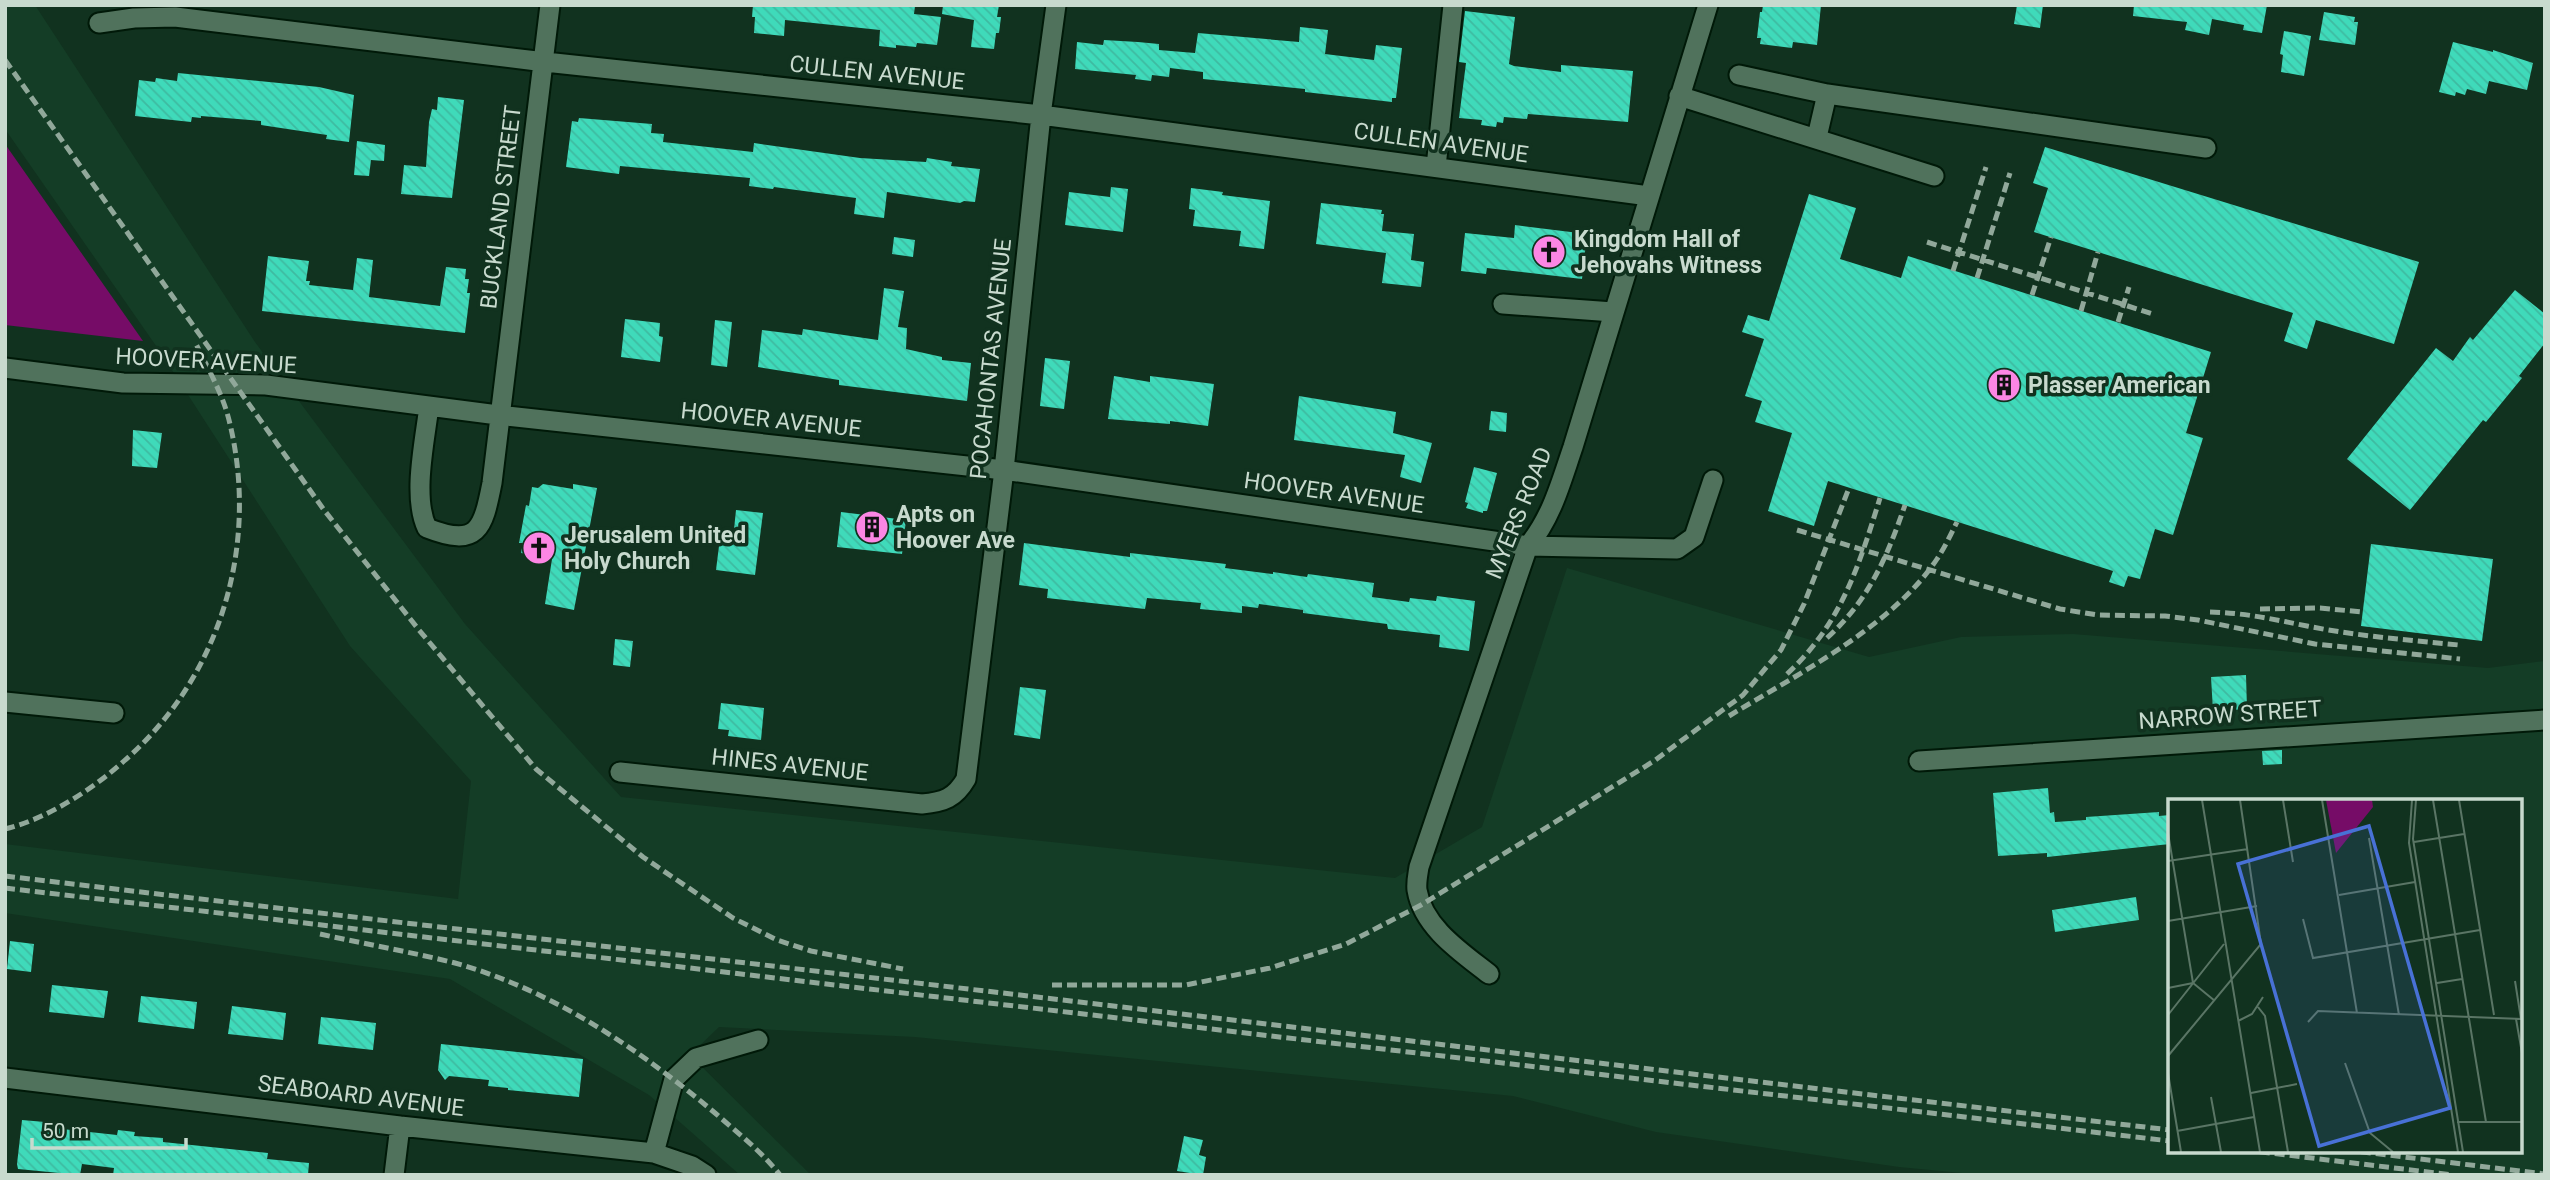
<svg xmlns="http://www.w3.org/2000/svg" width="2550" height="1180" viewBox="0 0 2550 1180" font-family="Roboto,sans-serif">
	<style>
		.built { fill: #143d26; fill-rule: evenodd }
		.green { fill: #760c67 }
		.building { fill: url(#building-back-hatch) }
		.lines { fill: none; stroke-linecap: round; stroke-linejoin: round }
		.minor-casing { stroke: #001908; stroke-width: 23 }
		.minor { stroke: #50725c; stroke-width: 19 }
		.rail { stroke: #91a89a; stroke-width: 5; stroke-dasharray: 10 5; stroke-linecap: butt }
		.labels { text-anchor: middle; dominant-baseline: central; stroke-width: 7; stroke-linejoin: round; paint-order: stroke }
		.street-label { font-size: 23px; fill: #c8dace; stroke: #11321f }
		.poi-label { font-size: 23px; font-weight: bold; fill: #c8dace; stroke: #11321f; text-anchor: start }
		.inset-road { fill: none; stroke: #5a7565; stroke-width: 2 }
		.view { fill: #4871d6; fill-opacity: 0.15; stroke: #4871d6; stroke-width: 3.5 }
		.inset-edge { fill: none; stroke: #c8dace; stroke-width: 3.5 }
	</style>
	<defs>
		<pattern id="building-back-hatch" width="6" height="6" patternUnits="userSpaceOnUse" patternTransform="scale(1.75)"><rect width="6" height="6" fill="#3fdaba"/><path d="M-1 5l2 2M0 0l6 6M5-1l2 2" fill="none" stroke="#3ebba1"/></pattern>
	</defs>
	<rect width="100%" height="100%" fill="#11321f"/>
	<path class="built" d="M5 5H35L255 342 465 624 621 797 1395 878 1482 827 1567 568 1869 657 1961 637 2073 634 2488 668 2545 661V1175H1983L1899 1167 1656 1132 1513 1096 915 1037 719 1027 690 1055 811 1175H740L649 1095 450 979 5 913V844L458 899 471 781 350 646 161 353 5 129ZM2170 800H2520V1150H2170Z"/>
	<path class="green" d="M5 144 143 341 5 325Z"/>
	<path class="building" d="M753 5 915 6 914 14 941 17 937 45 917 43 916 47 896 45V48L879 46 880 30 785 20 784 36 754 33 755 17H752Z
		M943 5H999L997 17H1001L999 33H996L994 49 971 47 974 20 942 14Z
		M1763 5H1821L1817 45 1793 42 1792 48 1760 44 1761 38H1757L1760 12H1762Z
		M2017 5H2043L2040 28 2014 24Z
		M2134 5H2267L2262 33 2243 30 2244 25 2212 19 2209 35 2185 30 2187 22 2133 16Z
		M1465 11 1515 17 1509 64 1514 66 1561 72V65L1633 71 1628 122 1528 114 1527 119 1504 117 1503 123 1497 122 1496 127 1481 125 1482 120 1459 118 1466 63 1459 62Z
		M2324 12 2355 17 2354 22H2358L2355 45 2319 40Z
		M1300 27 1328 30 1325 54 1374 60 1376 45 1402 48 1396 98H1392V102L1305 92V89L1203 79V72L1170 68 1169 77 1152 75 1151 81 1135 79 1136 75 1075 69 1077 42 1103 45 1104 40 1138 42 1159 44V50L1195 53 1198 33 1299 42Z
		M2284 31 2311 36 2304 76 2281 72 2283 55 2280 54Z
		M2453 42 2493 52V50L2533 63 2527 90 2489 81 2486 94 2467 89 2465 95 2456 92 2455 96 2439 92Z
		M178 73 319 87 354 95 349 142 326 139 327 135 261 125V121L201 116V118L192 117 191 122 135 116 139 80 155 82 156 78 177 81Z
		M438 97 464 100 452 198 401 194 404 165 426 167 429 122 432 109 437 110Z
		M579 118 652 124 651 133 664 134 663 142 753 152 754 143 860 158 926 162 927 158 952 162 951 166 980 169 975 202 964 201 960 203 887 192 884 218 854 214 856 198 774 187 773 189 749 186 750 178 620 166 619 174 566 167 572 121 578 122Z
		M357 141 385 145 384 161 371 160 369 176 354 175Z
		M2045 147 2419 262 2394 344 2316 320 2307 349 2284 341 2293 313 2034 232 2048 188 2033 183Z
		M1111 187 1128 189 1123 232 1065 225 1069 192 1110 197Z
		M1191 188 1223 192 1222 195 1270 201 1264 249 1239 246 1241 231 1193 226 1195 210 1189 209Z
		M1809 194 1856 208 1840 259 1901 278 1908 256 2211 352 2186 433 2203 438 2173 535 2155 529 2140 579 2128 576 2124 587 2109 582 2113 571 1828 481 1814 526 1768 511 1792 433 1755 422 1762 401 1745 396 1764 339 1742 332 1748 315 1769 321Z
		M1321 203 1382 210 1381 214H1384L1382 231 1414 234 1411 260 1424 262 1421 287 1382 283 1386 253 1316 244Z
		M1515 225 1587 234 1582 279 1487 268 1486 274 1461 271 1465 233 1514 238Z
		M894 237 915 240 913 257 892 254Z
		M268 256 309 261 306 281H310L309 285 353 290 357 258 373 260 369 297 440 306 446 267 466 269 465 279H469L467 293H470L465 333 262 311Z
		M884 288 904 291 898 327 907 328 906 349 942 357V360L971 363 967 401 839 385V380L758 367 762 330 802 335 803 329 878 340Z
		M2515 290 2545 314V343L2519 376 2522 378 2486 422 2483 420 2410 510 2347 459 2436 348 2453 361 2470 337 2473 340Z
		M625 319 660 323 659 336 663 337 660 362 621 357Z
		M715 320 732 322 727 367 711 365Z
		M1045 358 1070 361 1064 409 1040 406Z
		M1114 376 1150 382V376L1214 384 1208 426 1170 421V424L1108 419Z
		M1299 396 1396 412 1393 433 1432 443 1421 483 1400 477 1405 455 1294 440Z
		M1491 411 1507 413 1506 432 1489 430Z
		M133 430 162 433 157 468 132 466Z
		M1474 467 1497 473 1487 511H1483V513L1466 508 1468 503 1465 502Z
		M543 484 573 489V484L597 488 574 610 545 604 552 559 521 553 523 543H519L526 505 529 506 532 487 538 488Z
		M736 510 763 513 755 575 716 570 720 538 733 539Z
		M841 512 906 520 902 554 837 547Z
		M1024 543 1130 557V553L1226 564 1225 568 1273 574V572L1307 577 1308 574 1374 583 1372 597 1409 602 1410 598 1436 601 1437 596 1475 601 1469 651 1439 647 1440 635 1388 629 1387 624 1303 613V610L1259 604 1258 608 1242 606V613L1200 609 1201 603 1147 598 1145 609 1047 598 1048 589 1019 585Z
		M2371 544 2493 559 2482 641 2361 626Z
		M615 639 633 641 630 667 613 665Z
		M2246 675 2247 709 2213 711 2211 677Z
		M1020 687 1046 690 1040 739 1014 735Z
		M721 703 764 708 761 740 728 736 729 730 718 729Z
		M2282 750V764L2263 765 2262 751Z
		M2048 788 2050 813 2054 812 2055 822 2086 820V817L2159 812V816L2170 815V844L2047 857V853L1998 856 1993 793Z
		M2136 897 2139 920 2055 932 2052 910Z
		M10 941 34 944 31 972 7 969Z
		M52 985 108 991 104 1018 49 1012Z
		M141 996 197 1002 194 1029 138 1022Z
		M232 1006 286 1013 283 1040 228 1034Z
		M321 1017 376 1023 373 1050 318 1044Z
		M441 1044 583 1059 579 1097 508 1090V1088L488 1086 489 1080 449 1076 445 1080 438 1070Z
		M22 1120 45 1122 44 1127 117 1135 118 1130 135 1132 134 1136 163 1138V1142L268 1153 267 1159 309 1163 308 1175H113L114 1168 82 1164 80 1175 18 1169 17 1164Z
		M1184 1136 1203 1140 1199 1155 1206 1157 1203 1175 1177 1171Z"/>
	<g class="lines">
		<defs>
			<path id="minor" d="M99 23 134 18 175 17 545 62 1041 115 1649 196
				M1739 75 1827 94 1817 137
				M1827 94 2206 148
				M1679 96 1934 176
				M1436 167 1453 5
				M1503 304 1613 312
				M5 368 123 383 266 385 498 415 1004 470 1528 546 1677 549 1694 537 1713 480
				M429 406C425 440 412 497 427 528 478 548 483 529 492 483L550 5
				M5 702 114 713
				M1919 761 2545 720
				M620 772 922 804C944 802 955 798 966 779L1004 470 1041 115 1056 5
				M1489 974C1461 952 1423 927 1417 890 1416 882 1418 874 1419 867L1528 546C1552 517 1561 482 1573 447L1708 5
				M5 1078 400 1126 654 1153 692 1166 706 1175
				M654 1153 674 1079 696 1058 758 1040
				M394 1175 400 1126"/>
		</defs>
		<use href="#minor" class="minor-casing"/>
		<use href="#minor" class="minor"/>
		<path class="rail" d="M5 60 324 510 419 630 536 769 643 857 733 918 777 940 811 951 903 969
			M1927 242 2153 314
			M1953 271 1986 167
			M1977 278 2010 173
			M2032 295 2051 237
			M2081 311 2098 252
			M2118 322 2129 287
			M1797 530 2060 609 2098 615 2165 616 2198 620 2315 644 2460 659
			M2260 609 2320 608 2362 612
			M2210 612C2246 613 2272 619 2307 626 2357 636 2408 640 2459 645
			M1827 638C1869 600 1887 557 1905 505
			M1787 674C1841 624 1859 566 1880 498
			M1729 716C1796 675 1893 626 1937 559 1945 547 1951 534 1957 522
			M5 829C47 819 93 789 124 761 221 677 260 544 229 420 222 392 207 367 195 342
			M5 876 2170 1130
			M5 888 2170 1141
			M320 934C365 944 411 952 455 963 552 990 639 1049 715 1113 738 1133 761 1151 780 1175
			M1052 985H1186L1270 968 1346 944 1421 905 1654 761 1743 695 1781 650 1804 604 1849 488
			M2245 1150 2453 1175
			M2346 1150 2545 1174"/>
	</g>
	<defs>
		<symbol id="church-disc" viewBox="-11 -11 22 22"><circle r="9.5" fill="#fc86e4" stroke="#11321f"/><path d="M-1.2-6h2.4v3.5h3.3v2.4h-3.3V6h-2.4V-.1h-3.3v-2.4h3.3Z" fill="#111"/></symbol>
		<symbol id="building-disc" viewBox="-11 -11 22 22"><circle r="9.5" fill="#fc86e4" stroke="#11321f"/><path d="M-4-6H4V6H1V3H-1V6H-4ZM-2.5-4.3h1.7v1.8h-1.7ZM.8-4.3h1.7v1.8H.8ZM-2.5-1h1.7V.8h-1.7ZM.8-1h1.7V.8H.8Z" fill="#111"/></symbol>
	</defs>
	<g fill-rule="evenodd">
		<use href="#church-disc" x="1530" y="233" width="38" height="38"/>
		<use href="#building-disc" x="1985" y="366" width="38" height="38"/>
		<use href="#building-disc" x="853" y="508" width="38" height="38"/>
		<use href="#church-disc" x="520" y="529" width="38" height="38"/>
	</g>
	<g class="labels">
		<g class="street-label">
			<text transform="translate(877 73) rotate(6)">CULLEN AVENUE</text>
			<text transform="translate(1441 143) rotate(8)">CULLEN AVENUE</text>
			<text transform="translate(501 207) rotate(-83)">BUCKLAND STREET</text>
			<text transform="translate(991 359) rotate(-84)">POCAHONTAS AVENUE</text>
			<text transform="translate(206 361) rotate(3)">HOOVER AVENUE</text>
			<text transform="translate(771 420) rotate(6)">HOOVER AVENUE</text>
			<text transform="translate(1334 493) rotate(8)">HOOVER AVENUE</text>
			<text transform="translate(1519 513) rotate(-68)">MYERS ROAD</text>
			<text transform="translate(2230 715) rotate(-4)">NARROW STREET</text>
			<text transform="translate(790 765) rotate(6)">HINES AVENUE</text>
			<text transform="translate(361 1096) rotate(7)">SEABOARD AVENUE</text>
		</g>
		<g class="poi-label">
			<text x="1574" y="239">Kingdom Hall of<tspan x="1574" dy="26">Jehovahs Witness</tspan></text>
			<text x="2028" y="385">Plasser American</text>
			<text x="896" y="514">Apts on<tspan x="896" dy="26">Hoover Ave</tspan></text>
			<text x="564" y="535">Jerusalem United<tspan x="564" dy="26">Holy Church</tspan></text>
		</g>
	</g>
	<g transform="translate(2168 799)">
		<rect width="354" height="354" fill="#11321f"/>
		<path d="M158 1H204L205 8 168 54Z" fill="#760c67"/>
		<path class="inset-road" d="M34 1 92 353M115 1 125 63M154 1 189 214M244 1 241 44 290 353M248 1 245 40 295 353M265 1 318 323M291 1 326 216M0 34 25 184 47 202M201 39 231 216M246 43 296 35M0 62 80 50M171 96 247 83M135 120 145 159 312 131M0 122 89 107M347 182 353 220M269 184 294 180M0 189 25 184M90 208 97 217 120 353M0 216 56 145M348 220 354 254M70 222 84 215 95 198M140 223 150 212 354 220M0 257 93 145 72 1M177 264 202 334 225 353M0 274 13 353M83 294 129 285M43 298 53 353M289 323H354M9 332 86 318"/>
		<path class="view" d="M201 27 282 309 151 347 70 65Z"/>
		<rect width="354" height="354" class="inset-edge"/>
	</g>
	<rect width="2550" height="1180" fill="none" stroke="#c8dace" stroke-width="14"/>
	<path d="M32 1138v10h154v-10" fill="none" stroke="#c8dace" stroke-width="3.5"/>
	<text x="42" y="1138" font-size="21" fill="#c8dace" stroke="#11321f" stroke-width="5" paint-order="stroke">50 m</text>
</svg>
